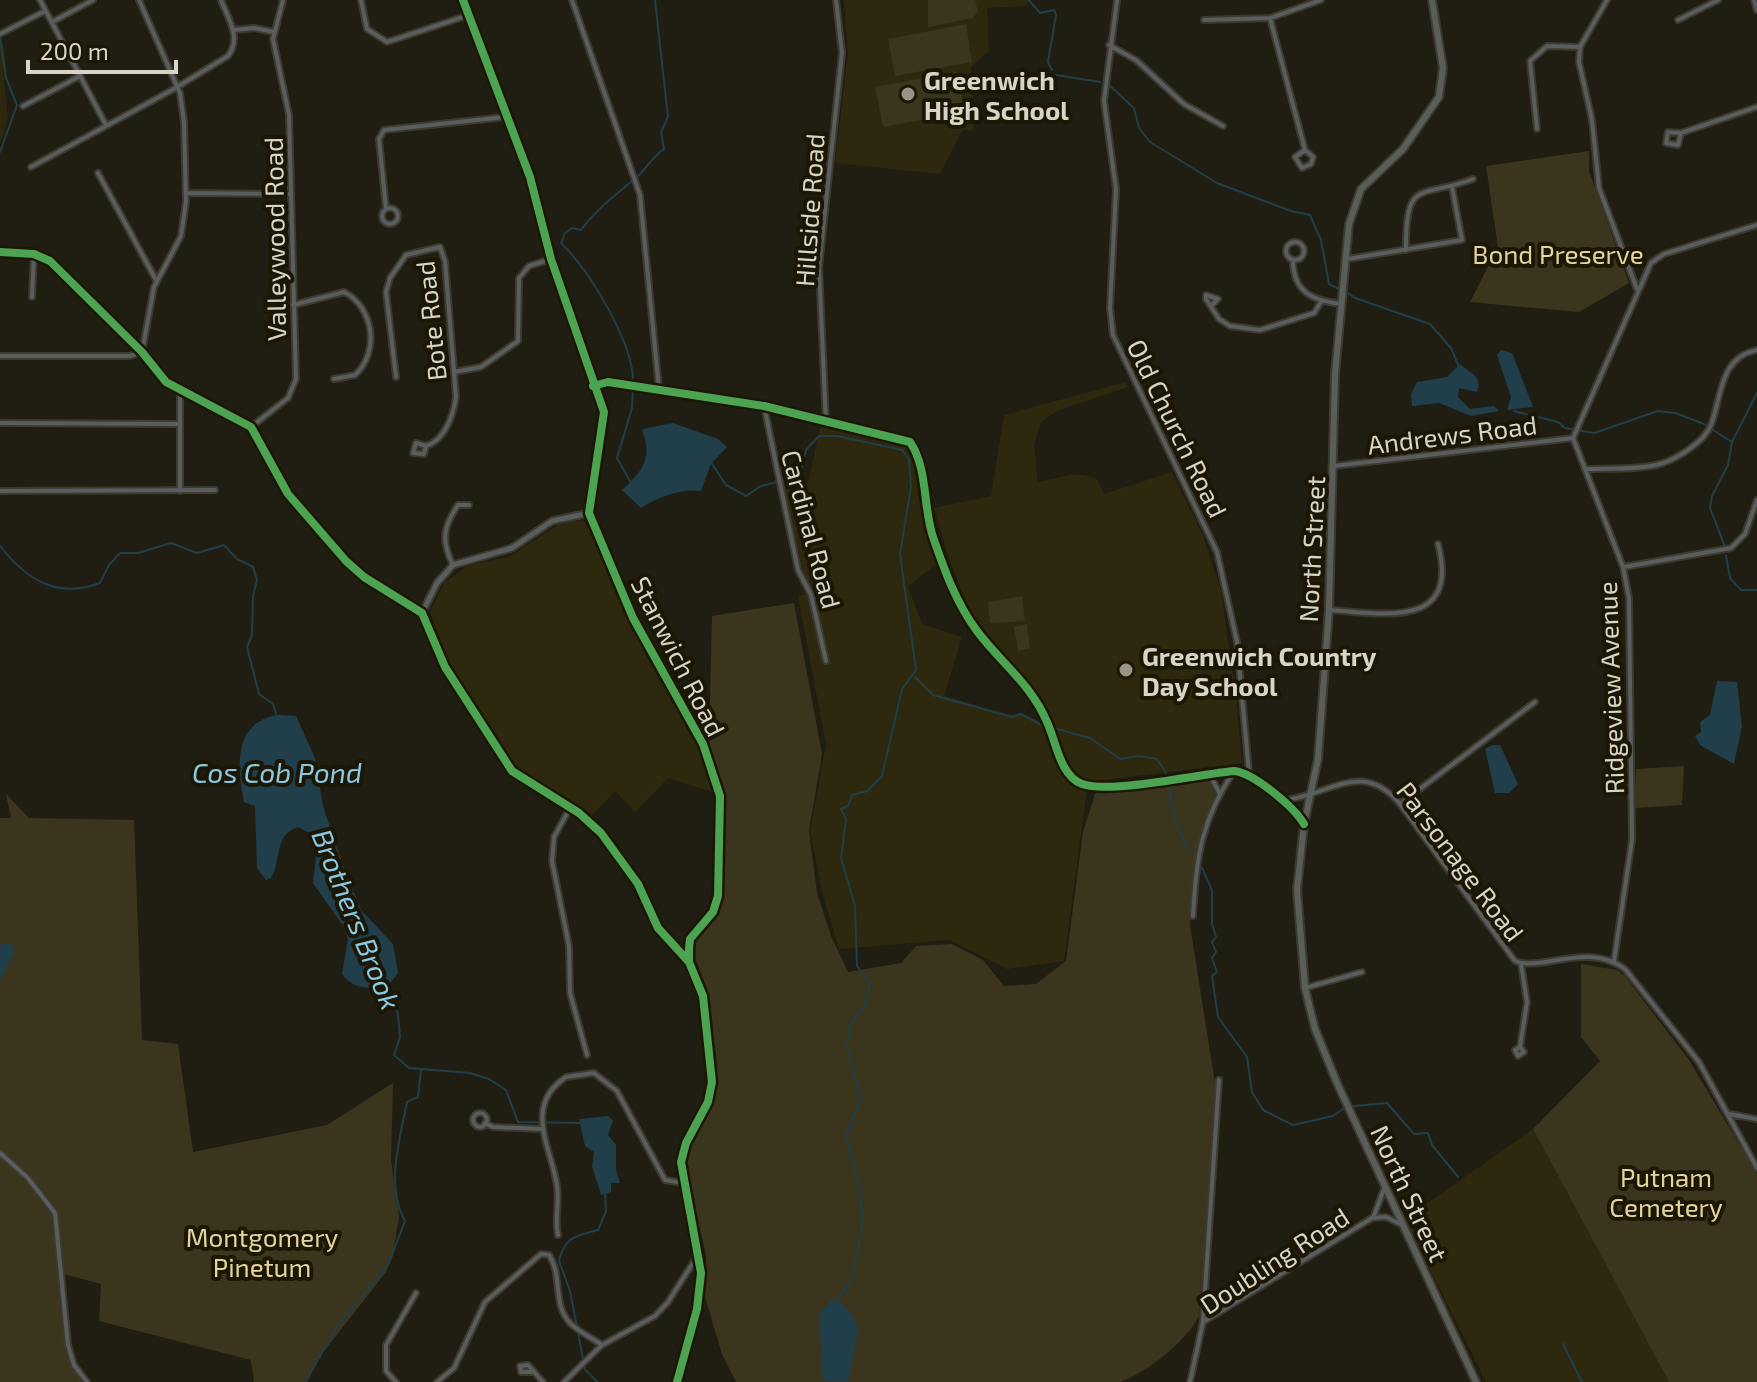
<svg xmlns="http://www.w3.org/2000/svg" width="1757" height="1382" viewBox="0 0 1757 1382" font-family="'Exo 2',sans-serif">
	<style>
		.built { fill: #2d280e }
		.green { fill: #3b351e }
		.water { fill: #203f4a }
		.lines { fill: none; stroke-linecap: round; stroke-linejoin: round }
		.stream { stroke: #203f4a; stroke-width: 2 }
		.minor-casing { stroke: #3d3a30; stroke-width: 8 }
		.tertiary-casing { stroke: #3d3a30; stroke-width: 9 }
		.primary-casing { stroke: #3d3a30; stroke-width: 10 }
		.minor { stroke: #595d5d; stroke-width: 4 }
		.tertiary { stroke: #595d5d; stroke-width: 5 }
		.primary { stroke: #5a5e5a; stroke-width: 6 }
		.cycleway-casing { stroke: #1c1704; stroke-width: 13 }
		.cycleway { stroke: #4ca352; stroke-width: 8 }
		.poi-dot { fill: #989588; stroke: #1c1704; stroke-width: 3 }
		.labels { text-anchor: middle; dominant-baseline: central; stroke-width: 8; stroke-linejoin: round; paint-order: stroke }
		.poi-label { font-size: 26px; font-weight: bold; fill: #d8d5c8; stroke: #1c1704; text-anchor: start }
		.street-label { font-size: 26px; fill: #d8d5c8; stroke: #1c1704 }
		.park-label { font-size: 26px; fill: #e2d49b; stroke: #1c1704 }
		.water-label { font-size: 28px; font-style: italic; fill: #89c9e4; stroke: #1c1704 }
	</style>
	<rect width="100%" height="100%" fill="#201e12"/>
	<path class="built" d="M844 0H1029L1026 6 987 8 989 51 971 67 975 121 972 131 963 129 940 174 835 163 848 54Z
		M0 25 7 71H3L8 119 0 144Z
		M1126 382 1128 387 1059 410 1041 422 1034 445 1038 482 1073 474 1089 476 1097 479 1104 494 1172 472 1203 536 1221 591 1236 696 1242 763 1088 782 1064 961 1007 969 950 940 839 949 823 896 810 831 826 745 798 596 808 593 782 486 808 483 820 427 906 447 912 457 924 523 937 564 908 586 922 624 962 637 944 696 1011 715 1020 713 1053 726 1025 676 986 638 972 617 947 553 934 508 991 496 1004 415Z
		M584 520 657 673 706 762 716 793 668 778 635 812 615 791 590 817 517 770 447 661 430 612 445 582 469 565 509 557 561 523Z
		M1533 1129 1669 1382H1486L1405 1219Z"/>
	<path class="green" d="M928 0H975L978 11 973 18 928 27Z
		M966 24 972 62 895 76 888 39Z
		M957 72 965 112 883 127 875 87Z
		M1589 151V171L1629 283 1579 312 1470 302 1498 247 1486 166Z
		M1022 596 1025 621 990 623 988 602Z
		M794 603 822 754 809 831 817 893 831 936 848 972 901 963 916 946 952 944 983 960 1004 986 1036 984 1066 961 1083 832 1096 791 1152 788 1206 778 1213 782 1216 793 1194 867 1190 925 1218 1102 1199 1316C1186 1342 1148 1371 1121 1382H736L722 1354 705 1297 706 1254 684 1169 691 1140 716 1092 717 1073 709 996 693 952 697 939 718 910 723 870 724 806 709 744 712 616Z
		M1027 624 1030 648 1018 651 1014 627Z
		M1684 766 1682 805 1635 808 1636 769Z
		M6 794 29 818 134 820 142 1040 178 1044 193 1152 327 1125 393 1083 391 1160 399 1216 393 1256 386 1272 321 1355 307 1382H254L251 1360 99 1321 101 1284 60 1273C59 1309 61 1352 83 1382H0V818H11Z
		M1581 964 1617 970 1624 975 1689 1060 1757 1174V1382H1669L1533 1129 1600 1061 1581 1037Z"/>
	<path class="water" d="M1501 350 1512 353 1533 407 1507 410 1511 397 1497 355Z
		M1460 364C1470 374 1483 375 1477 392L1459 388 1458 397 1470 409 1494 406 1499 411 1471 416 1439 403 1412 406 1411 394 1417 382 1447 377Z
		M673 423 718 439 727 447 711 464 701 491C681 488 658 497 641 508L622 490C643 470 653 459 642 429Z
		M1717 681 1737 682 1742 726 1734 764 1700 745 1695 736 1701 732 1700 722 1710 715Z
		M277 715 296 716 315 758 323 806 343 866 361 910 393 944 398 973 388 986C369 989 354 990 342 974L348 939 344 927 313 883 317 849 311 834 298 827C273 835 282 861 271 878L266 880 257 868 255 806 244 802C237 767 233 723 277 715Z
		M1493 745H1500L1518 784 1509 793H1495L1485 749Z
		M12 943 14 953 0 981V945Z
		M608 1116 613 1121 608 1135 616 1145V1170L620 1183H611V1192L601 1195 592 1166 594 1152 585 1146 579 1119Z
		M832 1299 839 1301 853 1315 858 1332 848 1382 823 1381 819 1314Z"/>
	<g class="lines">
		<path class="stream" d="M1029 0 1040 13 1054 10 1056 15 1048 62 1052 70
			M0 38 6 78 17 105 0 152
			M1056 75 1100 82
			M1109 85 1134 108 1139 128 1150 142 1217 183 1291 211 1310 215 1321 240 1329 284 1339 289
			M1345 291 1355 298 1430 324 1451 348 1459 367
			M633 383C634 343 589 270 561 243L565 233 572 228 581 230C599 206 615 196 638 176 647 168 652 157 664 149L661 132 668 117 655 0
			M1514 411 1558 422 1565 428 1594 433 1658 411 1675 413 1702 423 1732 442
			M712 464 726 485 746 496 761 486 794 478 801 471 806 450 819 436H837L902 450 909 459 911 487 900 554 916 670 902 689 882 776 867 791 852 795 848 806 841 809 846 819 841 858 855 906 857 966 870 983 866 1004 849 1026 847 1047 861 1099 846 1136 859 1184 863 1221 852 1280 835 1301
			M630 481 617 458 632 408 633 389
			M0 546C27 580 57 599 100 583L109 565 120 553H138L171 543 197 553 224 545 237 559 253 567 257 580 253 596 252 635 247 647 259 694 273 704 276 714
			M1725 547 1710 508 1712 496 1728 465 1732 442 1757 393
			M1726 556 1730 578 1741 590H1757
			M915 677 933 695 1012 717 1021 714 1045 727
			M1057 729 1090 738 1120 759 1139 756 1157 759 1166 773
			M1168 784C1173 810 1176 831 1191 853
			M1202 868 1212 890V924L1216 937 1212 942 1216 952 1212 958 1217 972 1212 976 1218 1017 1247 1057 1252 1092 1263 1110 1293 1125 1333 1116 1343 1109
			M378 986 394 999 398 1015 400 1037 394 1055 409 1068 470 1073 489 1079 506 1090 518 1122 580 1123
			M1354 1106 1387 1103 1414 1134 1428 1133 1432 1145 1458 1177
			M1563 1344 1582 1382
			M305 1382 338 1325 388 1265 405 1221C385 1186 400 1139 407 1102L418 1097 421 1070
			M597 1382 585 1369 570 1291 559 1261C565 1236 576 1236 598 1230L606 1211 605 1193"/>
		<defs>
			<path id="minor" d="M40 0 106 125
				M361 0 367 29 387 42 469 15
				M572 0 640 195 659 389
				M1117 0 1104 101 1116 189 1110 308 1113 335 1217 552 1237 642 1249 772
				M1607 0 1580 47 1579 62 1592 120 1599 188 1637 289
				M1754 0 1757 10
				M1270 18 1305 150 1313 157 1311 164 1302 168 1295 157 1305 150
				M1204 20 1270 18 1321 0
				M1678 20 1718 0
				M52 22 93 0
				M234 30 254 28 274 32
				M0 34 45 11
				M1109 45 1136 60 1184 104 1223 126
				M23 106 80 76
				M1537 129 1530 61 1547 46 1580 47
				M1681 133 1678 145 1666 143 1668 132 1681 133 1757 107
				M31 167 172 90 228 56C242 38 228 18 221 0
				M98 173 156 280
				M186 193 291 194
				M382 216a8 8 0 1 1 16 0a8 8 0 1 1-16 0Z
				M386 209 379 139 384 130 505 117
				M1286 251a9 9 0 1 1 18 0a9 9 0 1 1-18 0Z
				M1406 250C1405 176 1422 199 1473 179
				M1348 259 1462 240 1452 187
				M1293 260C1293 293 1314 301 1342 304
				M32 297 34 254
				M293 305 344 292C374 307 380 352 355 375L334 379
				M1211 306 1218 299 1206 295V299L1219 319 1230 326 1260 330 1314 313 1321 302
				M0 356H130L142 352 154 287 181 236 186 202 184 122 180 93 139 0
				M454 372 481 367 518 341 519 278 529 266 551 259
				M396 377 386 292 390 278 406 255 440 247 445 261 456 397C453 416 445 440 426 446L424 454 413 453 416 443 426 446
				M764 406 798 570 811 595 826 661
				M0 423 179 424
				M826 423 819 267 842 53 836 0
				M251 427 288 398 296 379 289 115 273 39 283 0
				M1334 466 1573 438
				M1587 469C1609 468 1635 470 1656 465 1674 461 1704 443 1711 425 1722 396 1719 358 1757 350
				M0 491 215 490
				M180 491V391
				M453 565C441 541 443 527 458 505H469
				M1624 567 1731 548 1745 534 1757 500
				M1329 610C1381 613 1461 631 1438 544
				M1209 773 1219 792
				M1284 800C1329 796 1362 758 1400 804L1515 961C1542 972 1587 941 1625 969L1699 1062 1757 1168
				M1400 804 1535 702
				M570 808 554 837 552 861 569 946 570 993 587 1055
				M1193 916C1196 858 1201 820 1234 771
				M1614 961 1632 840 1629 598 1623 567 1573 438 1651 263 1664 254 1757 225
				M1305 988 1362 972
				M1520 1047 1524 1052 1518 1056 1515 1050 1520 1047 1527 1002 1521 964
				M473 1120a7 7 0 1 1 14 0a7 7 0 1 1-14 0Z
				M1729 1114 1757 1119
				M485 1123 493 1127 542 1129
				M0 1153 27 1177 55 1213 68 1345 74 1365 87 1382
				M1373 1218 1384 1189
				M558 1235C554 1218 560 1203 557 1186 552 1149 522 1106 566 1077L594 1073 617 1091 665 1180 683 1183
				M1203 1321 1219 1080
				M531 1372H521L520 1366 528 1365 543 1382
				M396 1382 386 1371V1345L416 1293
				M437 1382 454 1368 485 1302 541 1254 549 1255C563 1276 552 1304 570 1323 579 1332 592 1338 602 1345
				M564 1382 602 1345 655 1316 668 1302 698 1255
				M1190 1382 1203 1322 1372 1218 1386 1217 1402 1225"/>
			<path id="tertiary" d="M463 0 530 177 551 259 604 412 589 513 633 618 703 744 720 796 718 896 713 912 690 939 689 949V962L703 996 712 1082 708 1102 686 1143 681 1162 701 1273 697 1309 677 1382
				M0 252 34 254 50 261 142 352 166 382 251 427 288 494 346 561 364 577 422 613 445 667 512 771 579 813 601 833 638 884 658 928 688 961
				M593 386 608 382 764 406 910 442C928 468 923 508 933 537 944 569 956 603 977 631 1001 663 1031 684 1047 722 1056 741 1060 776 1082 784 1110 794 1200 774 1234 771 1253 773 1294 806 1304 823
				M422 613 437 583 453 565 512 548 552 521 589 513"/>
			<path id="primary" d="M1432 0 1443 68 1439 97 1403 149 1361 189 1349 224 1335 374 1329 610 1318 759 1304 824 1297 890 1305 988 1315 1029 1337 1083 1476 1382"/>
		</defs>
		<use href="#minor" class="minor-casing"/>
		<use href="#tertiary" class="tertiary-casing"/>
		<use href="#primary" class="primary-casing"/>
		<use href="#minor" class="minor"/>
		<use href="#tertiary" class="tertiary"/>
		<use href="#primary" class="primary"/>
		<defs>
			<path id="cycleway" d="M463 0 530 177 551 259 604 412 589 513 633 618 703 744 720 796 718 896 713 912 690 939 689 949V962L703 996 712 1082 708 1102 686 1143 681 1162 701 1273 697 1309 677 1382
				M0 252 34 254 50 261 142 352 166 382 251 427 288 494 346 561 364 577 422 613 445 667 512 771 579 813 601 833 638 884 658 928 689 962
				M593 386 608 382 764 406 910 442C928 468 923 508 933 537 944 569 956 603 977 631 1001 663 1031 684 1047 722 1056 741 1060 776 1082 784 1110 794 1200 774 1234 771 1254 773 1294 807 1304 824"/>
		</defs>
		<use href="#cycleway" class="cycleway-casing"/>
		<use href="#cycleway" class="cycleway"/>
	</g>
	<g class="poi-dot">
		<circle cx="908" cy="94" r="8"/>
		<circle cx="1126" cy="670" r="8"/>
	</g>
	<g class="labels">
		<g class="poi-label">
			<text x="924" y="79">Greenwich<tspan x="924" dy="30">High School</tspan></text>
			<text x="1142" y="655">Greenwich Country<tspan x="1142" dy="30">Day School</tspan></text>
		</g>
		<g class="street-label">
			<text transform="translate(809 210) rotate(-86)">Hillside Road</text>
			<text transform="translate(274 239) rotate(-91)">Valleywood Road</text>
			<text transform="translate(430 321) rotate(-96)">Bote Road</text>
			<text transform="translate(1178 428) rotate(64)">Old Church Road</text>
			<text transform="translate(1452 434) rotate(-7)">Andrews Road</text>
			<text transform="translate(812 529) rotate(75)">Cardinal Road</text>
			<text transform="translate(1311 549) rotate(-87)">North Street</text>
			<text transform="translate(679 656) rotate(63)">Stanwich Road</text>
			<text transform="translate(1610 688) rotate(-92)">Ridgeview Avenue</text>
			<text transform="translate(1461 861) rotate(53)">Parsonage Road</text>
			<text transform="translate(1410 1193) rotate(65)">North Street</text>
			<text transform="translate(1274 1260) rotate(-33)">Doubling Road</text>
		</g>
		<g class="park-label">
			<text x="1558" y="253">Bond Preserve</text>
			<text x="1666" y="1176">Putnam<tspan x="1666" dy="30">Cemetery</tspan></text>
			<text x="262" y="1236">Montgomery<tspan x="262" dy="30">Pinetum</tspan></text>
		</g>
		<g class="water-label">
			<text x="277" y="772">Cos Cob Pond</text>
			<text transform="translate(357 919) rotate(68)">Brothers Brook</text>
		</g>
	</g>
	<path d="M28 60v12h148v-12" fill="none" stroke="#d8d5c8" stroke-width="4"/>
	<text x="40" y="60" font-size="24" fill="#d8d5c8" stroke="#1c1704" stroke-width="6" paint-order="stroke">200 m</text>
</svg>
